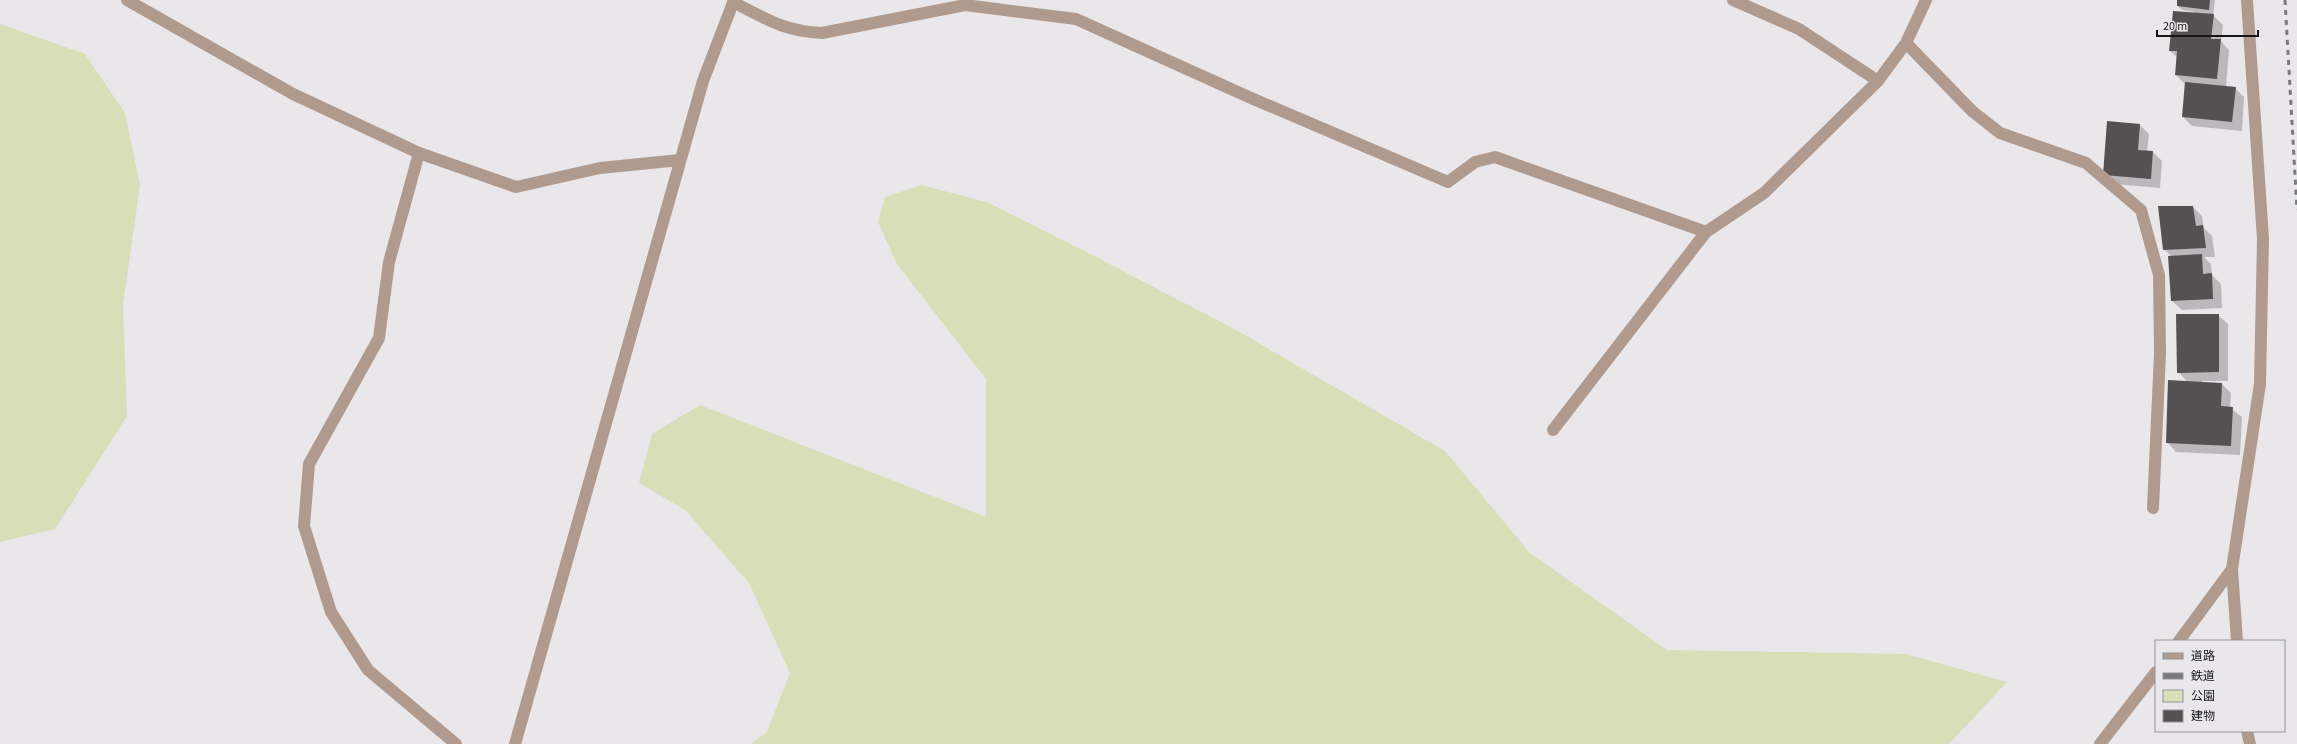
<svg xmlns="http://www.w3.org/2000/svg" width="2297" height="744" viewBox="0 0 2297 744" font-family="'Source Sans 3','Noto Sans JP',sans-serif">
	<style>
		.green { fill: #d8deb8 }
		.shadow { fill: #0003 }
		.building { fill: #555153 }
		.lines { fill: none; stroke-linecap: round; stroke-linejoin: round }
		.minor { stroke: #b09a8e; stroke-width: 12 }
		.rail { stroke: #7a797b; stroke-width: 3; stroke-dasharray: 5 5; stroke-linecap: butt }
	</style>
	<rect width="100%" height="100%" fill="#e9e7ea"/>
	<path class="green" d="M0 24 85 54 125 113 140 185 123 305 127 416 55 529 0 542Z
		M922 185 989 203 1098 258 1236 330 1445 451 1530 553 1667 650 1906 654 2007 682 1949 744H751L767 732 790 673 749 583 685 510 639 483 652 434 700 405 986 517V379L897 264 878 222 885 197Z"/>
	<path class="shadow" d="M2179 0H2215L2213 15 2223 25 2221 41 2229 50 2226 87 2235 88 2244 97 2242 131 2192 126 2183 117 2185 84 2176 75 2178 58 2170 51 2195 12 2182 10 2178 6Z
		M2140 125 2149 134 2147 152H2153L2162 161 2160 188 2114 184 2104 175Z
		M2193 207 2202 216 2204 228 2212 236 2215 257H2204L2211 264 2212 275 2221 284 2222 308 2182 310 2172 301V257L2164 249Z
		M2218 315 2228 324V381H2202V383L2222 384 2231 393 2230 408 2242 417 2240 455 2176 452 2167 442 2188 382 2178 372Z"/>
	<path class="building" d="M2177 0H2210L2209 10 2177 6Z
		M2173 11 2214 14 2211 39H2221L2217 79 2175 75 2177 51H2169Z
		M2185 82 2236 87 2232 122 2182 117Z
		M2107 121 2140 124 2138 150 2153 151 2151 179 2103 175Z
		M2158 206H2193L2196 226 2203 225 2206 248 2163 250Z
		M2202 254 2203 274 2212 273 2213 299 2171 301 2168 256Z
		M2176 314H2219V372L2177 373Z
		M2168 380 2222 383 2221 406 2233 407 2231 446 2166 443Z"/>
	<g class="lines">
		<path class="minor" d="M127 0 293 94 419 153 516 187 600 168 680 160
			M1733 0 1799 29 1878 81
			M733 2C766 19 784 31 822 33L965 5 1076 19 1251 98 1448 182 1475 162 1495 157 1706 232
			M1906 43 1972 111 2000 133 2086 163 2141 210 2159 275 2160 353 2153 508
			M419 153 389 262 379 338 309 464 304 526 331 612 368 670 456 744
			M1553 430 1706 232 1764 193 1878 81 1906 43 1926 0
			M2179 641 2232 569
			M2237 641 2232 569 2260 384 2263 239 2247 0
			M2247 731 2250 744
			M515 744 703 81 734 0
			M2100 744 2156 672"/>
		<path class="rail" d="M2285 0 2297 210"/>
	</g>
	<rect x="2155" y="640" width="130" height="92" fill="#e9e7ea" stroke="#949395"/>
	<rect x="2163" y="653" width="20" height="6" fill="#b09a8e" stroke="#949395"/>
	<text x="2191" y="660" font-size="12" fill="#151416">道路</text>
	<rect x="2163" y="673" width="20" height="6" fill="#7a797b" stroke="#949395"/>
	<text x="2191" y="680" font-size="12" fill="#151416">鉄道</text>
	<rect x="2163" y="690" width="20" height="12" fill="#d8deb8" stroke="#949395"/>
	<text x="2191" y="700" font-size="12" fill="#151416">公園</text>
	<rect x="2163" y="710" width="20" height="12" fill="#555153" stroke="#949395"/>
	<text x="2191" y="720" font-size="12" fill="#151416">建物</text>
	<path d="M2157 30v6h101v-6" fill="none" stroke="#151416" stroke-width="2"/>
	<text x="2163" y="30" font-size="12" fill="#151416" stroke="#e9e7ea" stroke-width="3" paint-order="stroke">20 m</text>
</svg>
